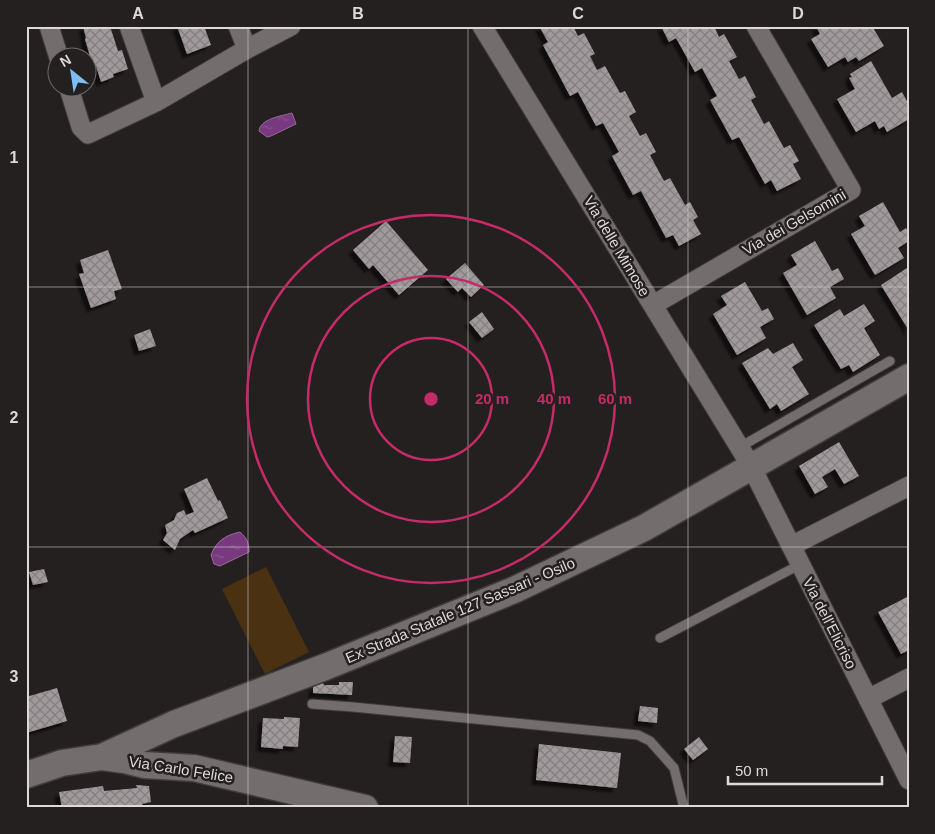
<svg xmlns="http://www.w3.org/2000/svg" width="935" height="834" viewBox="0 0 935 834" font-family="Helvetica,sans-serif">
	<style>
		.grass { fill: #4a3112 }
		.water { fill: url(#water-ripples); stroke: #976999 }
		.building { fill: url(#building-cross-hatch); filter: url(#shadow) }
		.lines { fill: none; stroke-linecap: round; stroke-linejoin: round }
		.lane-casing { stroke: #403c3c; stroke-width: 11 }
		.street-casing { stroke: #403c3c; stroke-width: 21 }
		.secondary-casing { stroke: #403c3c; stroke-width: 29 }
		.lane { stroke: #736d6d; stroke-width: 9 }
		.street { stroke: #736d6d; stroke-width: 19 }
		.secondary { stroke: #736d6d; stroke-width: 26 }
		.grid { fill: none; stroke: #ddd9d9; stroke-width: 1; stroke-opacity: 0.55 }
		.ring { fill: none; stroke: #c52b68; stroke-width: 2.5 }
		.labels { text-anchor: middle; dominant-baseline: central; stroke-width: 5; stroke-linejoin: round; paint-order: stroke }
		.street-label { font-size: 15px; fill: #ddd9d9; stroke: #252020 }
		.centre { fill: #c52b68; stroke: #252020; stroke-width: 2.5 }
		.ring-label { font-size: 15px; text-anchor: middle; font-weight: bold; fill: #c52b68; stroke: #252020; stroke-width: 5; stroke-linejoin: round; paint-order: stroke }
		.neatline { fill: none; stroke: #ddd9d9; stroke-width: 2 }
		.grid-label { font-size: 16px; text-anchor: middle; font-weight: bold; fill: #ddd9d9 }
	</style>
	<defs>
		<pattern id="water-ripples" width="26" height="14" patternUnits="userSpaceOnUse" patternTransform="scale(1.25)"><rect width="26" height="14" fill="#79397e"/><path d="M2 4q2-2 4 0t4 0M15 11q2-2 4 0t4 0" fill="none" stroke="#8c5590"/></pattern>
		<pattern id="building-cross-hatch" width="8" height="8" patternUnits="userSpaceOnUse" patternTransform="scale(1.25)"><rect width="8" height="8" fill="#a09a9d"/><path d="M0 0l8 8M0 8l8-8" fill="none" stroke="#847f81"/></pattern>
		<filter id="shadow"><feDropShadow dx="-4.5" dy="4.5" stdDeviation="1" flood-color="#0009"/></filter>
	</defs>
	<rect width="100%" height="100%" fill="#252020"/>
	<path class="grass" d="M266 567 309 652 265 674 222 589Z"/>
	<path class="water" d="M292 113 296 124 271 136 267 137 259 131C260 119 281 116 292 113Z
		M240 532C247 538 249 543 249 552L220 566 214 564 211 555C216 541 226 535 240 532Z"/>
	<path class="building" d="M83 26H110L118 51 122 50 128 69 113 74 114 77 101 82 96 66 93 67 85 39 86 38Z
		M177 26H204L211 45 187 54Z
		M539 26H573L578 36 584 33 595 54 590 56 597 70 605 66 620 93 625 91 636 112 629 116 640 136 646 133 656 152 650 155 664 181 670 178 685 205 690 202 698 217 693 220 701 234 679 246 673 235 666 238 641 191 633 195 612 156 619 152 603 123 596 126 578 92 570 96 543 45 548 42Z
		M661 26H714L719 37 724 34 737 57 729 61 739 79 745 76 756 97 751 100 764 124 769 121 784 148 790 145 799 161 793 164 801 179 777 191 771 180 765 184 739 137 732 140 710 100 717 96 702 68 695 72 676 38 669 42Z
		M816 26H872L884 46 859 61 856 57 848 62 845 57 828 67 811 39 820 34Z
		M871 61 892 98 902 92 909 105V119L887 132 884 126 879 129 875 121 856 132 837 99 855 89 849 78 852 77 850 74Z
		M883 202 900 232 906 228 909 234V241L898 248 904 258 875 275 851 234 865 226 859 216Z
		M386 221 428 270 399 295 373 265 369 269 353 250Z
		M815 241 832 271 838 268 844 279 830 287 836 298 807 315 783 273 797 265 791 255Z
		M108 250 122 289 114 291 116 299 91 308 79 274 84 273 80 260Z
		M465 263 484 285 471 297 462 288 458 292 446 279Z
		M907 268 909 271V331L881 285Z
		M745 282 762 311 768 308 774 319 760 327 766 338 737 355 713 314 727 305 721 296Z
		M864 304 875 321 864 328 880 355 853 372 849 365 841 369 814 325 840 309 844 316Z
		M482 312 494 329 482 338 469 322Z
		M150 329 156 346 139 351 134 335Z
		M793 343 803 360 792 367 809 394 781 411 777 404 770 409 742 363 768 348 773 354Z
		M839 442 859 476 844 484 835 469 822 477 828 487 815 494 799 466Z
		M207 478 218 501 220 500 228 518 195 533 193 530 180 539 175 550 163 540 167 533 165 525 174 520 177 513 184 510 186 515 194 512 184 489Z
		M44 569 48 582 33 585 29 572Z
		M909 596V650L901 654 878 612Z
		M339 682H353L352 695 313 693V687L323 683 324 685H339Z
		M57 688 67 721 26 733V697Z
		M640 706 658 708 657 723 638 721Z
		M284 717 300 718 298 747 283 746V749L261 747 263 718 284 719Z
		M395 736 412 737 410 763 393 762Z
		M699 737 708 749 693 760 684 749Z
		M539 744 621 753 617 788 536 780Z
		M136 785 149 786 151 802 142 804 143 808H62L59 792 103 786 104 791 137 788Z"/>
	<g class="lines">
		<defs>
			<path id="lane" d="M740 447 890 361
				M660 638 801 564
				M312 704 353 707 638 735 650 741 674 768 684 808"/>
			<path id="street" d="M49 26 59 58
				M129 26 156 102 247 49 291 26
				M238 26 247 49
				M482 26 751 466 909 780
				M69 88 81 127 88 134 156 102
				M653 305 851 190 756 26
				M791 546 909 486
				M868 699 909 678"/>
			<path id="secondary" d="M102 757 174 724 325 667 514 590 644 528 909 377
				M26 775 62 763 102 757 124 760 144 765 194 768 365 808"/>
		</defs>
		<use href="#lane" class="lane-casing"/>
		<use href="#street" class="street-casing"/>
		<use href="#secondary" class="secondary-casing"/>
		<use href="#lane" class="lane"/>
		<use href="#street" class="street"/>
		<use href="#secondary" class="secondary"/>
	</g>
	<path class="grid" d="M248 26V808M468 26V808M688 26V808M26 287H909M26 547H909"/>
	<g class="ring">
		<circle cx="431" cy="399" r="61"/>
		<circle cx="431" cy="399" r="123"/>
		<circle cx="431" cy="399" r="184"/>
	</g>
	<g class="labels">
		<g class="street-label">
			<text transform="translate(794 222) rotate(-30)">Via dei Gelsomini</text>
			<text transform="translate(617 246) rotate(59)">Via delle Mimose</text>
			<text transform="translate(460 610) rotate(-23)">Ex Strada Statale 127 Sassari - Osilo</text>
			<text transform="translate(830 623) rotate(63)">Via dell'Elicriso</text>
			<text transform="translate(181 769) rotate(9)">Via Carlo Felice</text>
		</g>
	</g>
	<circle cx="431" cy="399" r="8" class="centre"/>
	<g class="ring-label">
		<text x="492" y="404">20 m</text>
		<text x="554" y="404">40 m</text>
		<text x="615" y="404">60 m</text>
	</g>
	<rect width="935" height="834" fill="none" stroke="#252020" stroke-width="55"/>
	<g transform="translate(72 72) rotate(330)"><circle r="24" fill="#252020" stroke="#6f6a6a"/>
	<path d="M0-4L9 19L0 12L-9 19Z" fill="#7dbef9"/>
	<text y="-8" font-size="14" font-weight="bold" text-anchor="middle" fill="#ddd9d9">N</text>
	</g>
	<path d="M728 776v8h154v-8" fill="none" stroke="#ddd9d9" stroke-width="2.5"/>
	<text x="735" y="776" font-size="15" fill="#ddd9d9" stroke="#252020" stroke-width="4" paint-order="stroke">50 m</text>
	<rect x="28" y="28" width="880" height="778" class="neatline"/>
	<g class="grid-label">
		<text x="138" y="19">A</text>
		<text x="358" y="19">B</text>
		<text x="578" y="19">C</text>
		<text x="798" y="19">D</text>
		<text x="14" y="163">1</text>
		<text x="14" y="423">2</text>
		<text x="14" y="682">3</text>
	</g>
</svg>
